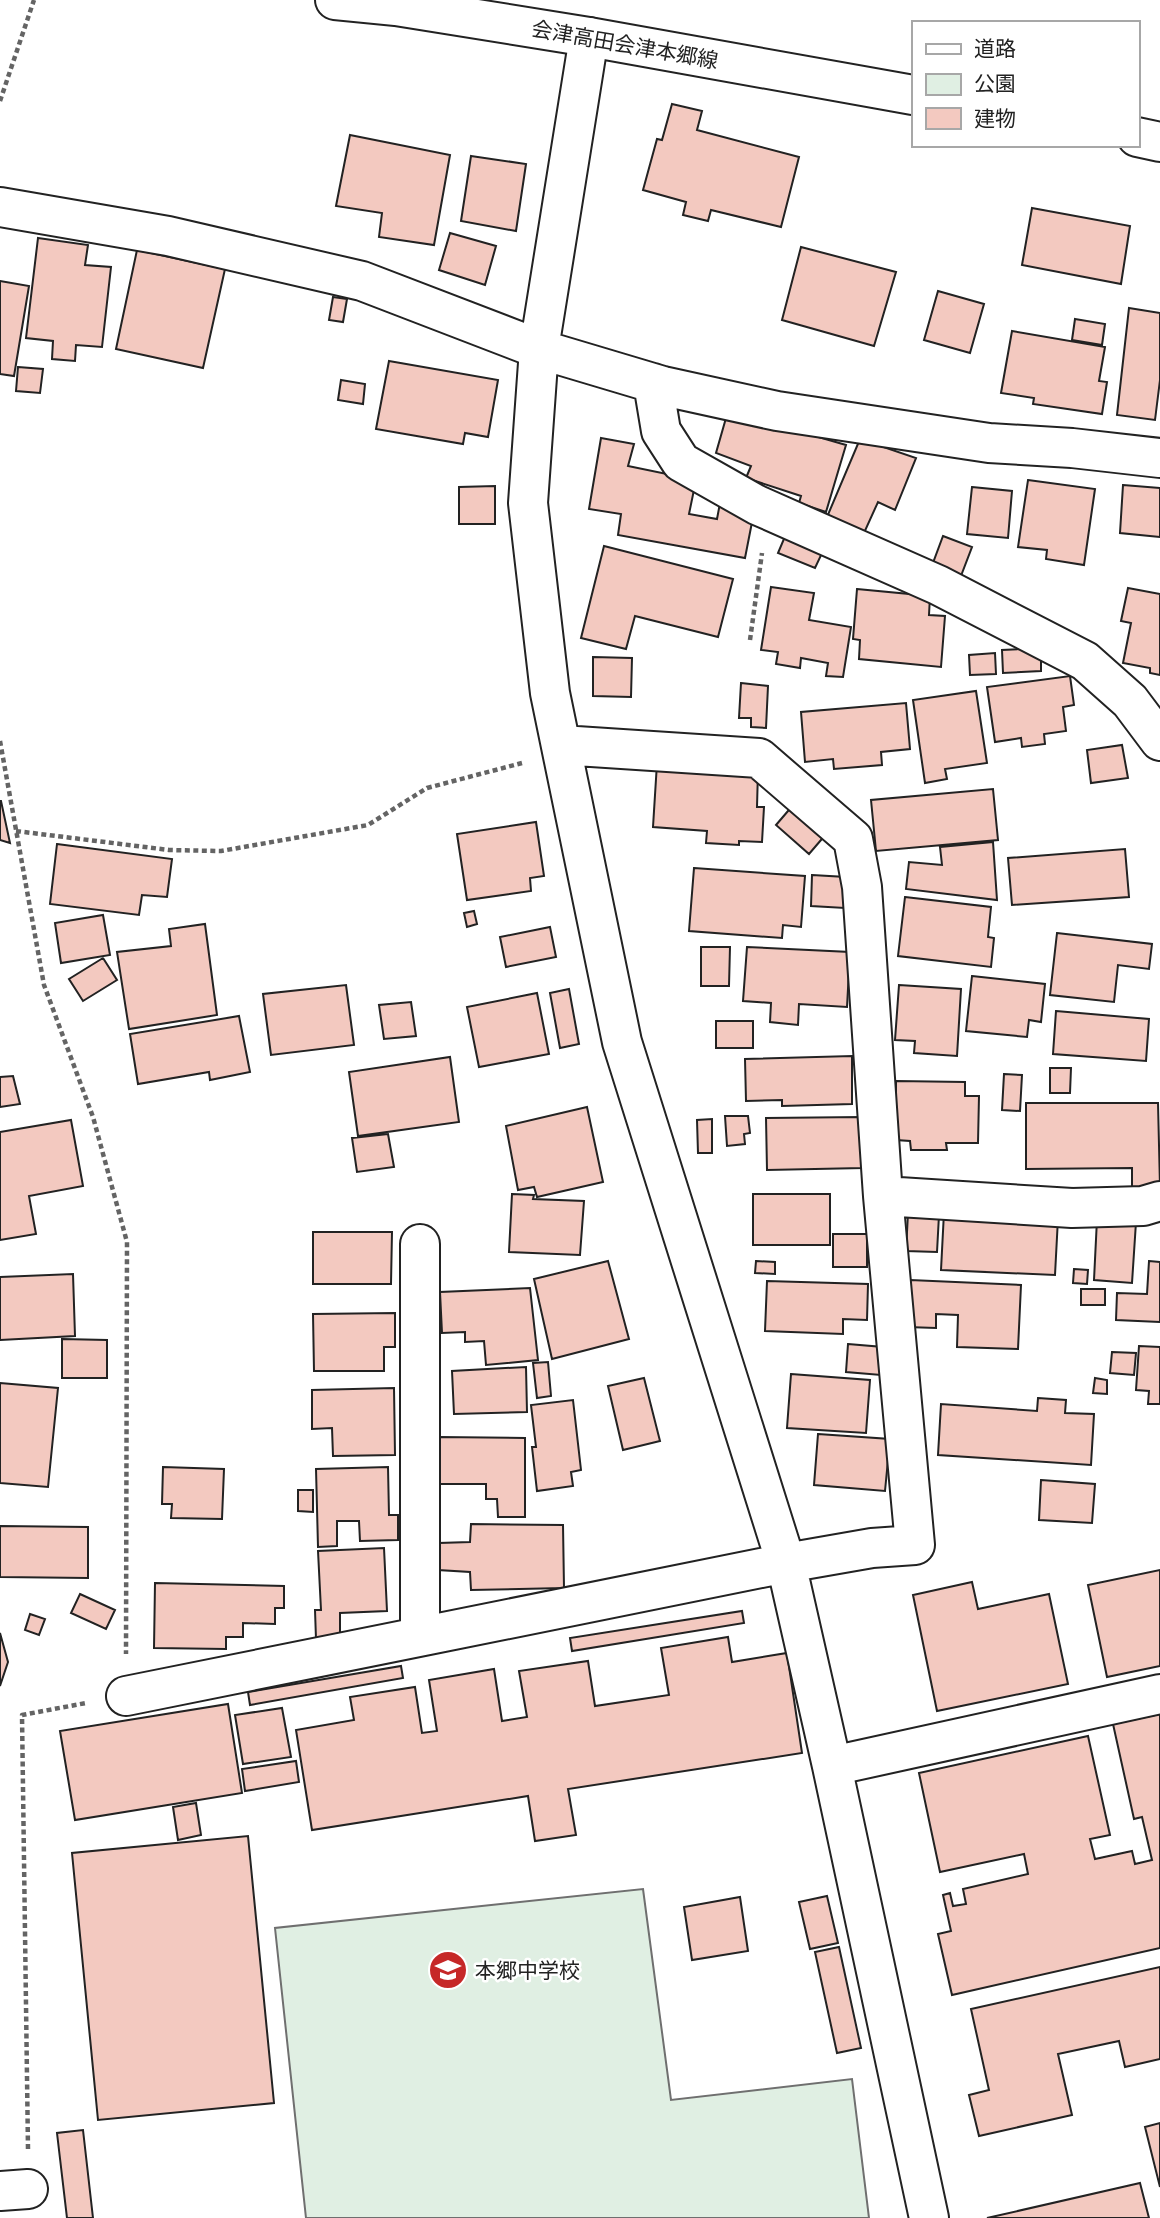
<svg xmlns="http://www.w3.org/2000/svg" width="1160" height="2218" viewBox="0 0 1160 2218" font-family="'Golos Text','Noto Sans JP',sans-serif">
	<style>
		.green { fill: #e0efe3; stroke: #6f6f6f; stroke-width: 2 }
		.building { fill: #f3c9c0; stroke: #222; stroke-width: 2 }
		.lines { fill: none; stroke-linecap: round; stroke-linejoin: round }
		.minor-casing { stroke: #222; stroke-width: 42 }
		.major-casing { stroke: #222; stroke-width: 42 }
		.path { stroke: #646464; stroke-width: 4.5; stroke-dasharray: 5 3.5; stroke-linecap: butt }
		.minor { stroke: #fff; stroke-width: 38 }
		.major { stroke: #fff; stroke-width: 38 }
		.labels { text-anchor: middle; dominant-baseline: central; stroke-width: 5; stroke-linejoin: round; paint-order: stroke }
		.street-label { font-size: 21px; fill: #222; stroke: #fff }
		.poi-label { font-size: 21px; fill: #222; stroke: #fff; text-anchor: start }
	</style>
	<rect width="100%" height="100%" fill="#fff"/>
	<path class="green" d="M643 1889 671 2100 852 2079 869 2218H306L275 1928Z"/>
	<path class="building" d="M672 104 702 111 697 130 799 157 781 227 711 210 708 221 683 215 686 202 643 190 657 139 662 140Z
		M350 135 450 155 434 245 379 237 382 213 336 206Z
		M471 156 526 164 516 231 461 221Z
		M1032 208 1130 226 1121 284 1022 265Z
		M450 233 496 246 485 285 439 270Z
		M38 238 88 245 85 265 111 267 102 347 76 345 75 361 52 359 53 341 26 338Z
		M801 247 896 272 874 346 782 320Z
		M137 250 225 269 203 368 116 349Z
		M0 281 29 286 14 376 0 374Z
		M938 291 984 304 970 353 924 340Z
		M333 297 347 299 343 322 329 320Z
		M1129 308 1160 313V380L1155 420 1117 415Z
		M1075 319 1105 324 1102 345 1072 340Z
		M1012 331 1105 347 1099 381 1107 382 1102 414 1033 404 1034 398 1001 393Z
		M389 361 498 380 488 437 465 433 463 444 376 429Z
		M18 367 43 369 40 393 16 391Z
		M341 380 365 384 363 404 338 400Z
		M728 411 846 445 826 512 799 503 801 496 746 478 751 466 716 453Z
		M601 438 634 444 628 466 696 480 689 514 717 519 720 503 753 517 745 558 618 535 621 514 589 509Z
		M860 439 916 458 895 510 878 502 864 533 827 517Z
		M1028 480 1095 489 1084 565 1046 559 1047 550 1018 547Z
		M1123 485 1160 488V537L1120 533Z
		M495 486V524H459V487Z
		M972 487 1012 491 1008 538 967 534Z
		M786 534 823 551 815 568 778 553Z
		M943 536 972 547 959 581 930 571Z
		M604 546 733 579 718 637 635 616 626 649 581 638Z
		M771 587 814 593 809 620 851 627 843 677 826 676 828 663 801 658 800 668 776 664 778 652 761 650Z
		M1128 588 1160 594V675L1150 673V668L1123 663 1131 623 1121 621Z
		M857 589 930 596 929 615 945 616 941 667 859 659 860 640 853 639Z
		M1041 648V671L1003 673 1002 650Z
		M995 653 996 674 970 675 969 655Z
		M593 657 632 658 631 697 593 696Z
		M1070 676 1074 705 1063 707 1066 731 1044 734 1045 744 1022 747 1021 738 995 742 987 687Z
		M741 683 768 686 766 728 751 727V718H739Z
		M976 691 987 763 945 769 947 779 925 783 913 700Z
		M906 703 910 749 881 752 882 765 834 769 833 759 805 762 801 712Z
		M1122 745 1128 778 1091 783 1087 750Z
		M657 763 758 770 757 807H764L762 842 739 841V845L706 843 707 831 653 827Z
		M993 789 998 840 876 851 871 800Z
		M0 801H1L10 843 0 840Z
		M794 804 827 833 809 854 776 825Z
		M536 822 544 876 530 878 531 891 467 900 457 834Z
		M993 842 997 900 906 889 909 862 942 865 940 847Z
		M57 844 172 859 167 897 142 895 139 915 50 904Z
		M1125 849 1129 897 1012 905 1008 858Z
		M694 868 805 876 801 927 783 925 782 938 689 931Z
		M812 875 846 877 845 908 811 906Z
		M905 897 991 907 988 937 994 938 991 967 898 956Z
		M474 911 477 924 467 927 464 913Z
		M103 915 110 955 61 963 55 923Z
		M205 924 217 1015 129 1029 117 952 171 946 169 929Z
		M550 927 556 957 506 967 500 937Z
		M1057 933 1152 944 1149 969 1118 965 1114 1002 1050 995Z
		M701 947H730L729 986H701Z
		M747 947 850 952 847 1007 799 1004 798 1025 770 1022 771 1003 743 1001Z
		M103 958 117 980 83 1001 69 979Z
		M972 976 1045 984 1041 1022 1029 1020 1027 1037 966 1031Z
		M346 985 354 1045 271 1055 263 994Z
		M899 985 961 989 957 1056 914 1053 915 1041 895 1040Z
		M569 989 579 1044 560 1048 550 993Z
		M537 993 549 1054 479 1067 467 1007Z
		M411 1002 416 1036 384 1039 379 1005Z
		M1056 1011 1149 1019 1146 1061 1053 1054Z
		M239 1016 250 1072 210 1080 209 1072 138 1084 130 1034Z
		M716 1021H753V1048H716Z
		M852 1056V1104L782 1106V1100L746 1101 745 1059Z
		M450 1057 459 1122 358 1136 349 1072Z
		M1050 1068H1071L1070 1093H1050Z
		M1004 1074 1022 1075 1020 1111 1002 1110Z
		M13 1076 20 1104 0 1107V1077Z
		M896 1081 965 1082V1096H979L978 1143H946L947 1150H911L910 1141 896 1140Z
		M1026 1103H1158L1160 1187H1132V1168L1026 1169Z
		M587 1107 603 1182 537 1197 534 1187 518 1190 506 1126Z
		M725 1116H748L750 1133 744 1134 745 1144 727 1146Z
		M862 1117 863 1168 767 1170 766 1118Z
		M712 1119V1153H698L697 1120Z
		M71 1120 83 1186 29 1196 36 1234 0 1240V1132Z
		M388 1134 394 1167 357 1172 352 1138Z
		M512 1194 534 1195 533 1199 584 1201 580 1255 509 1252Z
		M753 1194H830V1245H753Z
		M944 1212 1058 1218 1055 1275 941 1270Z
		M908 1213 939 1215 937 1252 906 1251Z
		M1097 1219 1136 1222 1132 1283 1094 1280Z
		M313 1232H392L391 1284H313Z
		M833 1234H867V1267H833Z
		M608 1261 629 1339 552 1359 534 1279Z
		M756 1261 775 1262V1274L755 1273Z
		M1149 1261 1160 1262V1322L1116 1320 1117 1293 1147 1294Z
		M1074 1269 1088 1270 1087 1284 1073 1283Z
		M73 1274 75 1336 0 1340V1277Z
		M910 1280 1021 1285 1018 1349 957 1347 958 1315 936 1314V1328L907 1327Z
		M767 1281 868 1284 867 1320 843 1319V1334L765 1331Z
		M530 1288 538 1360 486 1365 484 1341 465 1342V1332L442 1333 440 1292Z
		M1081 1289H1105V1305H1081Z
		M395 1313V1347H384V1371H314L313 1314Z
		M62 1339 107 1340V1378H62Z
		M848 1344 883 1347 881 1375 846 1372Z
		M1139 1346 1160 1347V1404H1148L1149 1391 1136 1390Z
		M1112 1352 1136 1353 1134 1375 1110 1373Z
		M548 1362 551 1396 537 1398 533 1363Z
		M526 1367 527 1412 454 1414 452 1371Z
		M791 1374 870 1380 866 1433 787 1428Z
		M644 1378 660 1441 623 1450 608 1386Z
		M1095 1378 1107 1380V1394L1093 1393Z
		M0 1383 58 1388 48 1487 0 1483Z
		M394 1388 395 1455 333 1456 332 1428 312 1429V1390Z
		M1038 1398 1066 1400 1065 1413 1094 1414 1091 1465 938 1455 941 1404 1037 1411Z
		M573 1400 581 1470 571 1472 573 1486 537 1491 532 1447H536L531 1405Z
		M818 1434 890 1439 885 1491 814 1485Z
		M438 1437 525 1438V1517H498L497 1499H486V1484H438Z
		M163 1467 224 1469 222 1519 171 1518 172 1504H162Z
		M388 1467 389 1515H398V1540L360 1541 359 1521H337V1546L318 1547 316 1469Z
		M1041 1480 1095 1484 1092 1523 1039 1520Z
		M298 1490H313V1512L298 1511Z
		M471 1524 563 1525 564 1588 471 1590 470 1572 438 1570 439 1543 470 1542Z
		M0 1526 88 1527V1578L0 1577Z
		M384 1548 387 1611 340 1613V1638L316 1639 315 1610H321L318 1551Z
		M1160 1570V1666L1107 1677 1088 1585Z
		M972 1582 978 1609 1049 1594 1068 1684 937 1711 913 1595Z
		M155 1583 284 1586V1608H275V1624L243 1623V1637H226V1649L154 1648Z
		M80 1594 115 1610 106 1629 71 1613Z
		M742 1611 744 1623 572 1651 570 1638Z
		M30 1614 45 1619 39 1635 25 1630Z
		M0 1633 8 1662 0 1686Z
		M728 1637 732 1662 787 1653 802 1753 568 1789 576 1835 535 1841 528 1796 312 1830 296 1730 354 1720 350 1697 415 1687 422 1733 437 1731 429 1680 494 1669 502 1721 527 1717 519 1671 588 1661 595 1706 669 1695 661 1648Z
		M401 1666 403 1678 250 1705 248 1692Z
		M228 1704 242 1793 75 1820 60 1731Z
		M282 1708 291 1757 243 1764 235 1715Z
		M1160 1714V1948L952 1995 938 1934 951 1931 943 1895 950 1893 953 1906 966 1904 963 1889 1028 1874 1024 1854 940 1872 919 1773 1088 1736 1110 1835 1090 1839 1095 1859 1132 1851 1135 1864 1152 1860 1142 1817 1134 1819 1113 1724Z
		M296 1761 299 1782 245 1791 242 1769Z
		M196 1803 201 1835 178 1840 173 1807Z
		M248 1836 274 2103 98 2120 72 1853Z
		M827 1896 838 1943 810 1949 799 1902Z
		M740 1897 748 1951 692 1960 684 1907Z
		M839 1947 861 2048 837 2053 815 1952Z
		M1160 1967V2059L1125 2067 1119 2041 1058 2054 1072 2115 979 2136 969 2095 989 2090 971 2009Z
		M1160 2123V2187L1145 2127Z
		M83 2130 93 2218H67L57 2133Z
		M1140 2183 1149 2218H987Z"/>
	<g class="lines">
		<defs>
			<path id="minor" d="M589 37 539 349 528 503 550 693 622 1042 786 1563 832 1766 929 2218
				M0 207 168 236 362 281 539 349 663 386 777 411 989 443 1072 448 1160 458
				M653 383 661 431 681 462 757 505 938 585 1085 661 1130 701 1160 741
				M883 1196 1072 1208 1143 1206 1160 1201
				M420 1636V1244
				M126 1696 786 1563 872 1548 915 1545 883 1196 862 887 853 839 759 758 561 745
				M832 1766 1160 1694
				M0 2191 28 2189"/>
			<path id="major" d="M335 0 396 6 589 37 913 95
				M1137 137 1160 142"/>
		</defs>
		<use href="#minor" class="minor-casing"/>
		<use href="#major" class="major-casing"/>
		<path class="path" d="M0 101 34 0
			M750 640 762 553
			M0 741 44 985 93 1117 127 1242 126 1654
			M16 831 169 850 221 851 368 825 427 788 522 763
			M28 2149 22 1715 86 1703"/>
		<use href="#minor" class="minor"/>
		<use href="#major" class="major"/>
	</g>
	<defs>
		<symbol id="school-disc" viewBox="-11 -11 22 22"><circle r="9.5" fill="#c62828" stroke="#fff"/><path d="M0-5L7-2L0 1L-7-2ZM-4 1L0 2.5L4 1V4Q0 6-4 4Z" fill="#fff"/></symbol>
	</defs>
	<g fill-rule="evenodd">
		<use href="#school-disc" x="426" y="1948" width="44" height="44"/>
	</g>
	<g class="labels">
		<g class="street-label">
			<text transform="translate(625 44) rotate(10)">会津高田会津本郷線</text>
		</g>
		<g class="poi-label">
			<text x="475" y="1970">本郷中学校</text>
		</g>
	</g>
	<rect x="912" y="21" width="228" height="126" fill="#ffffff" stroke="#a7a7a7" stroke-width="2"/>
	<rect x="926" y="44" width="35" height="10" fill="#ffffff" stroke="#a7a7a7" stroke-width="2"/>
	<text x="974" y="56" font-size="21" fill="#222222">道路</text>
	<rect x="926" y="74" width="35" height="21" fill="#e0efe3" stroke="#a7a7a7" stroke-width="2"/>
	<text x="974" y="91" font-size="21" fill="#222222">公園</text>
	<rect x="926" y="108" width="35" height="21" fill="#f3c9c0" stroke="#a7a7a7" stroke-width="2"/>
	<text x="974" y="126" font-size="21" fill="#222222">建物</text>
</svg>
